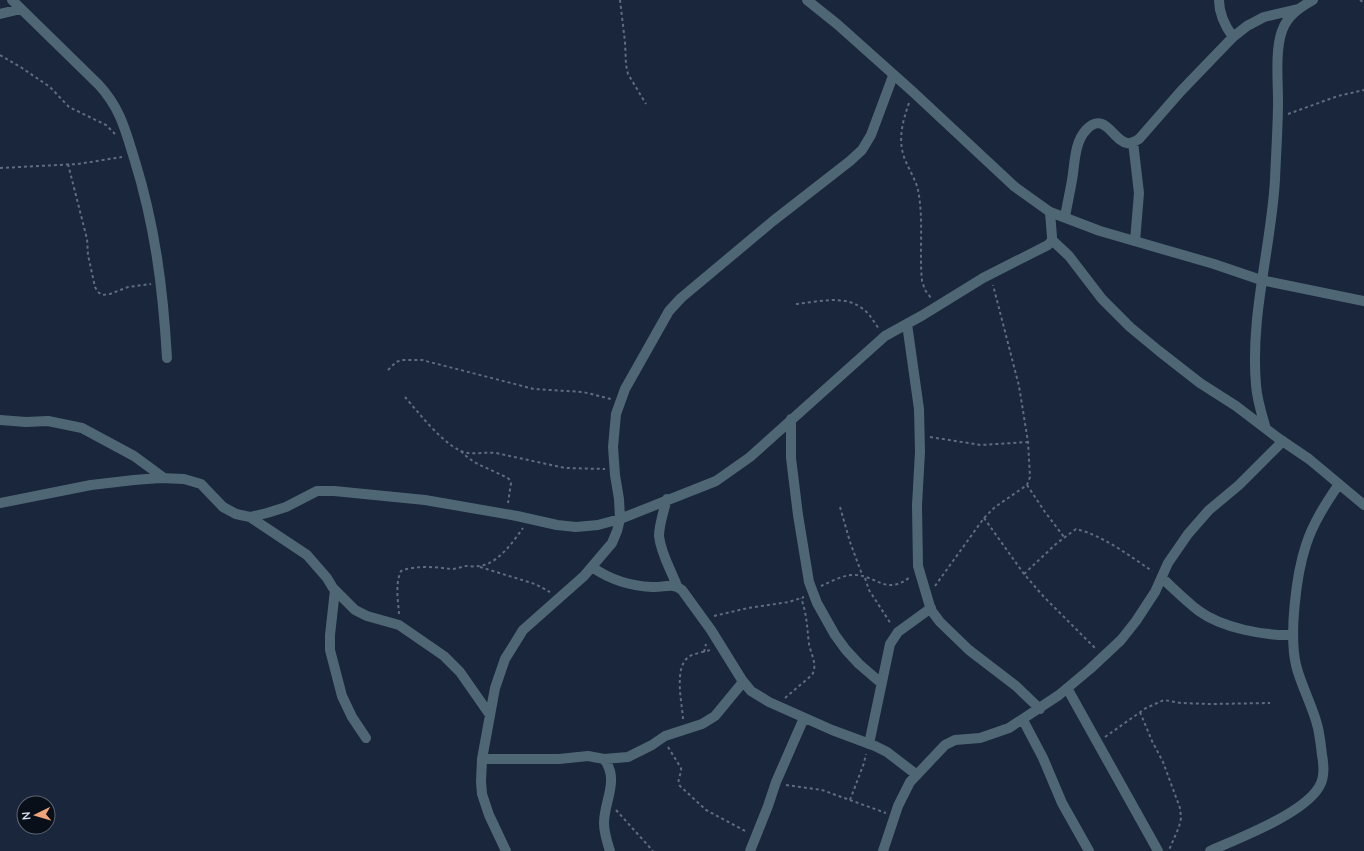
<svg xmlns="http://www.w3.org/2000/svg" width="1364" height="851" viewBox="0 0 1364 851" font-family="Lato,sans-serif">
	<style>
		.lines { fill: none; stroke-linecap: round; stroke-linejoin: round }
		.path { stroke: #606c7f; stroke-width: 2; stroke-dasharray: 3 3; stroke-linecap: butt }
		.minor { stroke: #4f6774; stroke-width: 10 }
		.tertiary { stroke: #4f6774; stroke-width: 10 }
	</style>
	<rect width="100%" height="100%" fill="#19263c"/>
	<g class="lines">
		<path class="path" d="M620 0 625 42 626 65 628 74 646 104
			M1360 0 1364 3
			M0 55 22 68 50 87 69 107 106 125 115 134
			M909 103C902 123 897 142 906 162 910 171 916 181 918 190 924 220 919 251 922 281L925 290 931 298
			M1288 114 1338 96 1364 90
			M68 164 87 239 88 255 95 287 98 292 102 295 110 294 128 287 151 284
			M0 168 78 164 122 157
			M796 304C818 302 845 294 863 309 870 314 874 322 879 329
			M388 370 396 362 402 360H422L534 389 583 392 611 399
			M405 397C418 412 448 451 468 453 477 454 486 452 496 453L565 468 605 469
			M930 437 981 445 1028 442
			M461 451C474 466 493 469 509 479L511 483 508 503
			M1027 485 1045 512 1064 537
			M840 507 850 542 863 577
			M984 518 1024 574 1044 597 1096 649
			M480 567 535 584 550 592
			M1024 574 1057 543 1076 529C1102 535 1130 556 1152 571
			M865 578 869 590 891 624
			M821 586C830 582 841 576 851 575 875 573 885 597 910 577
			M935 586 984 518 995 507 1027 485 1030 477 1028 442 1019 386 993 285
			M399 614C398 600 395 584 401 571 416 565 435 567 451 569 456 569 461 567 466 566 470 566 475 567 479 566 498 564 512 543 523 528
			M714 616 748 608 789 602 804 597
			M704 652 706 644
			M785 698 812 675C818 664 811 655 809 644 807 628 807 614 801 598
			M1140 712 1152 741 1163 762 1180 808 1181 818 1179 827 1169 850
			M683 719C682 702 673 666 690 656 696 653 704 652 710 650
			M1105 737 1146 708 1164 700 1181 703 1210 704 1270 703
			M668 747 681 768C682 774 676 780 680 786L706 810 747 832
			M786 785 822 790 886 813
			M850 800 864 763 866 754
			M616 810 653 851"/>
		<path class="minor" d="M12 0 99 85C120 108 125 129 134 158 155 225 163 288 167 358
			M1219 0C1219 14 1225 26 1233 37
			M0 14 21 9
			M1133 142 1139 193 1135 241
			M1065 217C1067 205 1070 192 1072 180 1075 164 1074 143 1086 130 1105 110 1113 141 1127 143 1132 144 1135 141 1139 139L1181 91 1233 37 1247 26 1264 17 1298 9
			M1052 240 1069 256 1102 299 1130 327 1159 351 1200 383 1236 406 1278 438 1309 459 1364 505
			M907 324 919 409 920 452 917 505 918 566 931 610 940 622 969 650 1016 686 1040 709
			M791 419V458L798 515 809 582 817 603 835 635 846 650 859 664 881 683
			M0 420 26 422 48 421 82 428 134 456 164 478
			M1266 429C1262 415 1257 400 1256 385 1250 315 1271 248 1275 180 1276 153 1278 127 1278 101 1278 81 1275 50 1282 31 1287 16 1299 8 1313 0
			M667 499C664 509 659 526 659 536 661 554 671 570 677 586
			M0 503 91 485 134 480 160 478 184 479 201 484 223 507 236 514 250 517 267 513 286 507 317 491H334L425 500 517 516 557 525 576 527 598 525 620 519 716 481 750 457 885 336 923 315 983 278 1048 245 1052 240V237L1050 212
			M250 517 307 555 327 578 333 588 355 610 367 616 399 625 444 656 460 672 490 715
			M592 567C609 579 631 586 652 587 664 588 671 582 682 590L711 630 742 680 751 691 769 702 832 730 875 746 887 752 917 775
			M1162 578C1174 589 1186 601 1199 611 1222 628 1265 636 1293 635
			M335 590 330 635V650L342 696 352 717 366 738
			M1067 688 1158 851
			M1023 720 1043 758 1062 803 1089 851
			M869 744 890 644 898 632 931 608
			M482 759H559L588 756 604 759C620 780 604 801 604 823 604 833 607 842 610 851
			M604 759 628 757 652 745 665 736 702 724 715 716 743 682
			M506 851 489 815 482 794 481 782 482 759 495 688 505 659 523 630 584 576 612 543 617 531 620 519 619 499 615 475 613 447 616 414 625 389 669 311 681 298 773 221 850 161 862 150 871 135 893 76
			M750 851 768 806 776 782 804 718
			M883 851 898 806 910 782 945 745 955 740 980 738 1009 728 1059 695 1090 669 1121 640 1136 621 1155 592 1168 563 1188 534 1209 510 1239 485 1283 441
			M1210 851C1239 838 1303 814 1319 787 1325 778 1324 766 1322 755 1321 746 1320 737 1318 728 1313 706 1301 686 1296 665 1289 635 1296 575 1306 545 1313 523 1326 503 1339 484"/>
		<path class="tertiary" d="M807 0 837 24 912 91 1015 187 1050 212 1100 231 1214 264 1261 280 1364 301"/>
	</g>
	<g transform="translate(36 815) rotate(265)"><circle r="19" fill="#090f19" stroke="#5d6470"/>
	<path d="M0-3L7 15L0 10L-7 15Z" fill="#f0a278"/>
	<text y="-6" font-size="11" font-weight="bold" text-anchor="middle" fill="#dae3f2">N</text>
	</g>
</svg>
